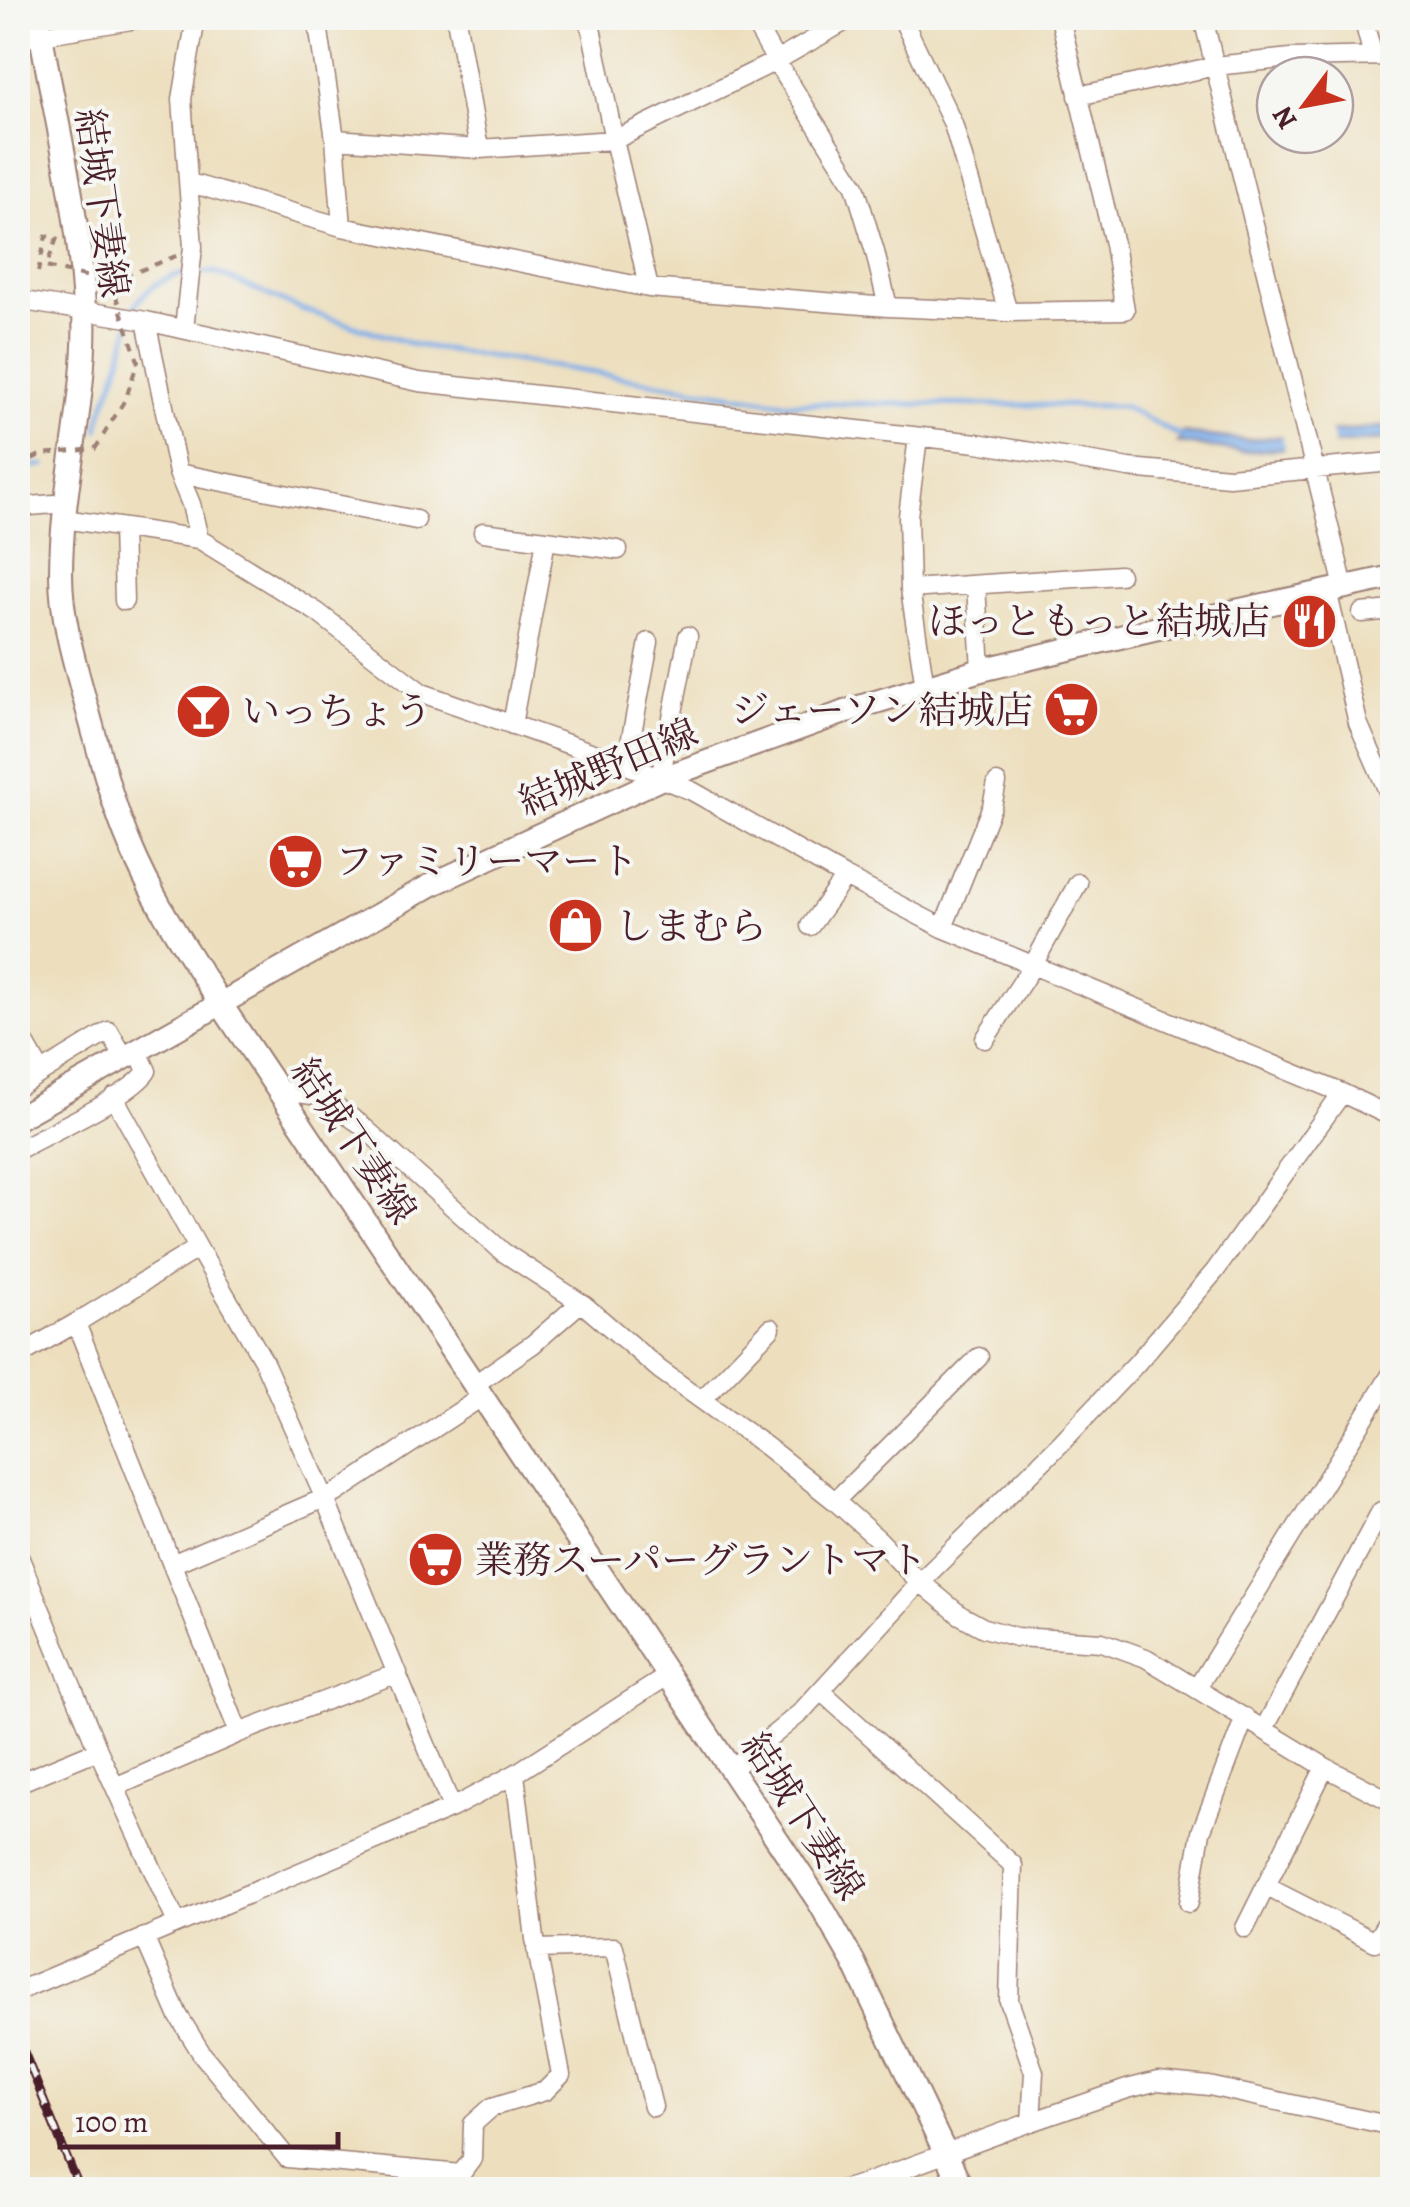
<svg xmlns="http://www.w3.org/2000/svg" width="1410" height="2207" viewBox="0 0 1410 2207" font-family="Alegreya,'Noto Serif JP',serif">
	<style>
		.water { fill: #7eade8; stroke: #64668a; stroke-width: 2.5 }
		.pier { fill: #eddfbe }
		.lines { fill: none; stroke-linecap: round; stroke-linejoin: round }
		.stream { stroke: #7eade8; stroke-width: 5 }
		.minor-casing { stroke: #9c7f74; stroke-width: 21 }
		.major-casing { stroke: #9c7f74; stroke-width: 26 }
		.minor { stroke: #fff; stroke-width: 18 }
		.major { stroke: #fff; stroke-width: 22 }
		.rail-casing { stroke: #4a1f2b; stroke-width: 9 }
		.rail { stroke: #f6f6f2; stroke-width: 5; stroke-dasharray: 15; stroke-linecap: butt }
		.path-bridge { stroke: #9c7f74; stroke-width: 4; stroke-dasharray: 8 8; stroke-linecap: butt }
		.labels { text-anchor: middle; dominant-baseline: central; stroke-width: 8; stroke-linejoin: round; paint-order: stroke }
		.street-label { font-size: 38px; fill: #4a1f2b; stroke: #f6f6f2 }
		.poi-label { font-size: 38px; fill: #4a1f2b; stroke: #f6f6f2; text-anchor: start }
	</style>
	<rect width="100%" height="100%" fill="#f6f6f2"/>
	<filter id="ink" filterUnits="userSpaceOnUse"><feTurbulence type="fractalNoise" baseFrequency=".01" numOctaves="2"/><feDisplacementMap in="SourceGraphic" scale="20" xChannelSelector="R" yChannelSelector="G"/><feConvolveMatrix kernelMatrix="1 2 1 2 8 2 1 2 1" color-interpolation-filters="sRGB"/></filter>
	<filter id="wash" filterUnits="userSpaceOnUse"><feTurbulence type="fractalNoise" baseFrequency=".0048" numOctaves="4" result="noise"/><feDisplacementMap in="SourceGraphic" scale="40" xChannelSelector="R" yChannelSelector="G"/><feGaussianBlur stdDeviation="2.25" result="paint"/><feColorMatrix in="noise" values="0 0 0 0 0 0 0 0 0 0 0 0 0 0 0 0 0 1.4 0 .05"/><feComposite in="paint" operator="in"/></filter>
	<g filter="url(#wash)">
		<rect width="100%" height="100%" fill="#eddfbe"/>
		<path class="water" d="M1392 426V439L1243 452 1178 443 1182 433 1245 440Z"/>
		<path class="pier" d="M1330 427 1334 446 1285 451 1280 431Z"/>
		<g class="lines">
			<path class="stream" d="M196 273 214 272 301 309 415 345 787 403 1122 406 1184 438
				M133 312C138 293 166 275 185 274
				M98 430 102 412 119 366 130 323
				M18 468 44 465"/>
		</g>
	</g>
	<g filter="url(#ink)">
		<g class="lines">
			<defs>
				<path id="minor" d="M317 18 335 139 342 227
					M456 18 479 149
					M589 18 614 140 649 288
					M752 18 776 61 855 186 875 252 888 307
					M902 18 953 124 1008 312
					M1203 18 1344 587
					M1363 18 1373 56
					M18 39 143 18
					M1078 96 1215 66 1291 58 1392 56
					M335 139 479 149 614 140 776 61 851 18
					M190 183 342 227 649 288 888 307 1008 312 1125 310 1114 244 1060 18
					M18 300 146 321 419 382 977 443 1129 468 1229 477 1392 462
					M146 321 178 473 191 504 199 539
					M184 329 193 247 182 99 196 18
					M918 437 908 516 910 589 925 687
					M178 473 416 520
					M18 507 66 503
					M64 519 199 539 317 612 422 693 619 762 692 791 845 877 943 928 1342 1093 1392 1117
					M122 528 124 601
					M483 532 546 540 512 725
					M546 540 618 550
					M976 585 981 670
					M910 589 1120 575
					M1327 590 1358 723 1388 791 1392 796
					M1362 613 1392 610
					M626 765 649 642
					M660 779 688 636
					M810 926 845 877
					M943 928 992 806 997 783
					M18 1031 41 1072
					M985 1039 1033 965 1078 883
					M18 1087 109 1031 124 1057
					M278 1090 319 1096 359 1123 503 1252 584 1305 660 1370 767 1447 835 1501 879 1540 912 1575 960 1615 984 1628 1016 1637 1102 1642 1146 1658 1325 1767 1392 1802
					M114 1097 198 1248 263 1360 325 1499 452 1808
					M18 1150C46 1134 133 1095 147 1071L137 1049
					M76 1323 239 1733
					M18 1356 76 1323 198 1248
					M475 1384 533 1344 580 1303
					M702 1400 771 1328
					M835 1501 979 1357
					M18 1554 98 1750 177 1923
					M172 1564 336 1493 483 1396
					M1197 1688 1392 1373
					M821 1691 1013 1865 1009 2001 1034 2072 1031 2122
					M1264 1729 1381 1511
					M732 1769 800 1713 920 1582 1060 1444 1136 1364 1215 1271 1342 1093
					M18 1783 98 1750
					M115 1787 239 1733 398 1673
					M1265 1886 1375 1942 1392 1914
					M1189 1903 1201 1832 1245 1717
					M1245 1928 1325 1767
					M144 1937 178 2015 202 2054 287 2158 461 2174 472 2159 473 2124 492 2107 545 2091 561 2075 535 1939 515 1774
					M536 1949 614 1947 653 2107
					M18 1991 452 1808 515 1774 669 1675
					M841 2190 866 2183 1031 2122 1127 2089 1158 2081 1209 2086 1392 2126"/>
				<path id="major" d="M38 18C54 114 80 212 84 310 88 398 61 485 61 574 61 619 75 664 87 708 100 754 111 801 130 845 153 901 188 952 220 1003L819 1902 853 1961 963 2190
					M18 1118 433 884 660 779 856 708 981 670 1162 627 1392 577"/>
			</defs>
			<use href="#minor" class="minor-casing"/>
			<use href="#major" class="major-casing"/>
			<use href="#minor" class="minor"/>
			<use href="#major" class="major"/>
			<defs>
				<path id="rail" d="M18 2037 80 2190"/>
			</defs>
			<use href="#rail" class="rail-casing"/>
			<use href="#rail" class="rail"/>
			<path class="path-bridge" d="M38 272 46 236 57 238 46 267 111 282 181 254
				M18 466 42 454 95 449 126 398 138 361 111 282"/>
		</g>
	</g>
	<defs>
		<symbol id="restaurant-disc" viewBox="-11 -11 22 22"><circle r="9.5" fill="#c8321e" stroke="#f6f6f2"/><path d="M-5-6h1v4h1v-4h1v4h1v-4h1v5L-1.5 .5V6h-2V.5L-5-1ZM5-6V6H3V1.5H1.5Q1.5-4 5-6Z" fill="#fff"/></symbol>
		<symbol id="supermarket-disc" viewBox="-11 -11 22 22"><circle r="9.5" fill="#c8321e" stroke="#f6f6f2"/><path d="M-6-5.5h2.5l.6 2H6L4.5 2H-2.5L-4.4-4H-6ZM-1.5 3.2a1.3 1.3 0 1 0 .1 0ZM3 3.2a1.3 1.3 0 1 0 .1 0Z" fill="#fff"/></symbol>
		<symbol id="bar-disc" viewBox="-11 -11 22 22"><circle r="9.5" fill="#c8321e" stroke="#f6f6f2"/><path d="M-6-5H6L.8 .8V4.5H3.5V6h-7V4.5H-.8V.8Z" fill="#fff"/></symbol>
		<symbol id="shop-disc" viewBox="-11 -11 22 22"><circle r="9.5" fill="#c8321e" stroke="#f6f6f2"/><path d="M-5-2.5h2.3a2.7 3.5 0 0 1 5.4 0H5L5.5 6h-11ZM-1.5-2.5h3a1.5 2.3 0 0 0-3 0Z" fill="#fff"/></symbol>
	</defs>
	<g fill-rule="evenodd">
		<use href="#restaurant-disc" x="1278" y="590" width="63" height="63"/>
		<use href="#supermarket-disc" x="1040" y="678" width="63" height="63"/>
		<use href="#bar-disc" x="172" y="680" width="63" height="63"/>
		<use href="#supermarket-disc" x="264" y="830" width="63" height="63"/>
		<use href="#shop-disc" x="544" y="894" width="63" height="63"/>
		<use href="#supermarket-disc" x="404" y="1528" width="63" height="63"/>
	</g>
	<g class="labels">
		<g class="street-label">
			<text transform="translate(102 203) rotate(82)">結城下妻線</text>
			<text transform="translate(608 767) rotate(-23)">結城野田線</text>
			<text transform="translate(354 1141) rotate(56)">結城下妻線</text>
			<text transform="translate(803 1816) rotate(57)">結城下妻線</text>
		</g>
		<g class="poi-label">
			<text x="1270" y="621" text-anchor="end">ほっともっと結城店</text>
			<text x="1033" y="710" text-anchor="end">ジェーソン結城店</text>
			<text x="242" y="711">いっちょう</text>
			<text x="335" y="861">ファミリーマート</text>
			<text x="615" y="926">しまむら</text>
			<text x="475" y="1560">業務スーパーグラントマト</text>
		</g>
	</g>
	<rect width="1410" height="2207" fill="none" stroke="#f6f6f2" stroke-width="60"/>
	<g transform="translate(1305 105) rotate(238)"><circle r="48" fill="#f6f6f2" stroke="#b1a0a2" stroke-width="2.5"/>
	<path d="M0-8L18 38L0 25L-18 38Z" fill="#c8321e"/>
	<text y="-15" font-size="28" font-weight="bold" text-anchor="middle" fill="#4a1f2b">N</text>
	</g>
	<path d="M60 2132v15h278v-15" fill="none" stroke="#4a1f2b" stroke-width="5"/>
	<text x="75" y="2132" font-size="30" fill="#4a1f2b" stroke="#f6f6f2" stroke-width="8" paint-order="stroke">100 m</text>
</svg>
